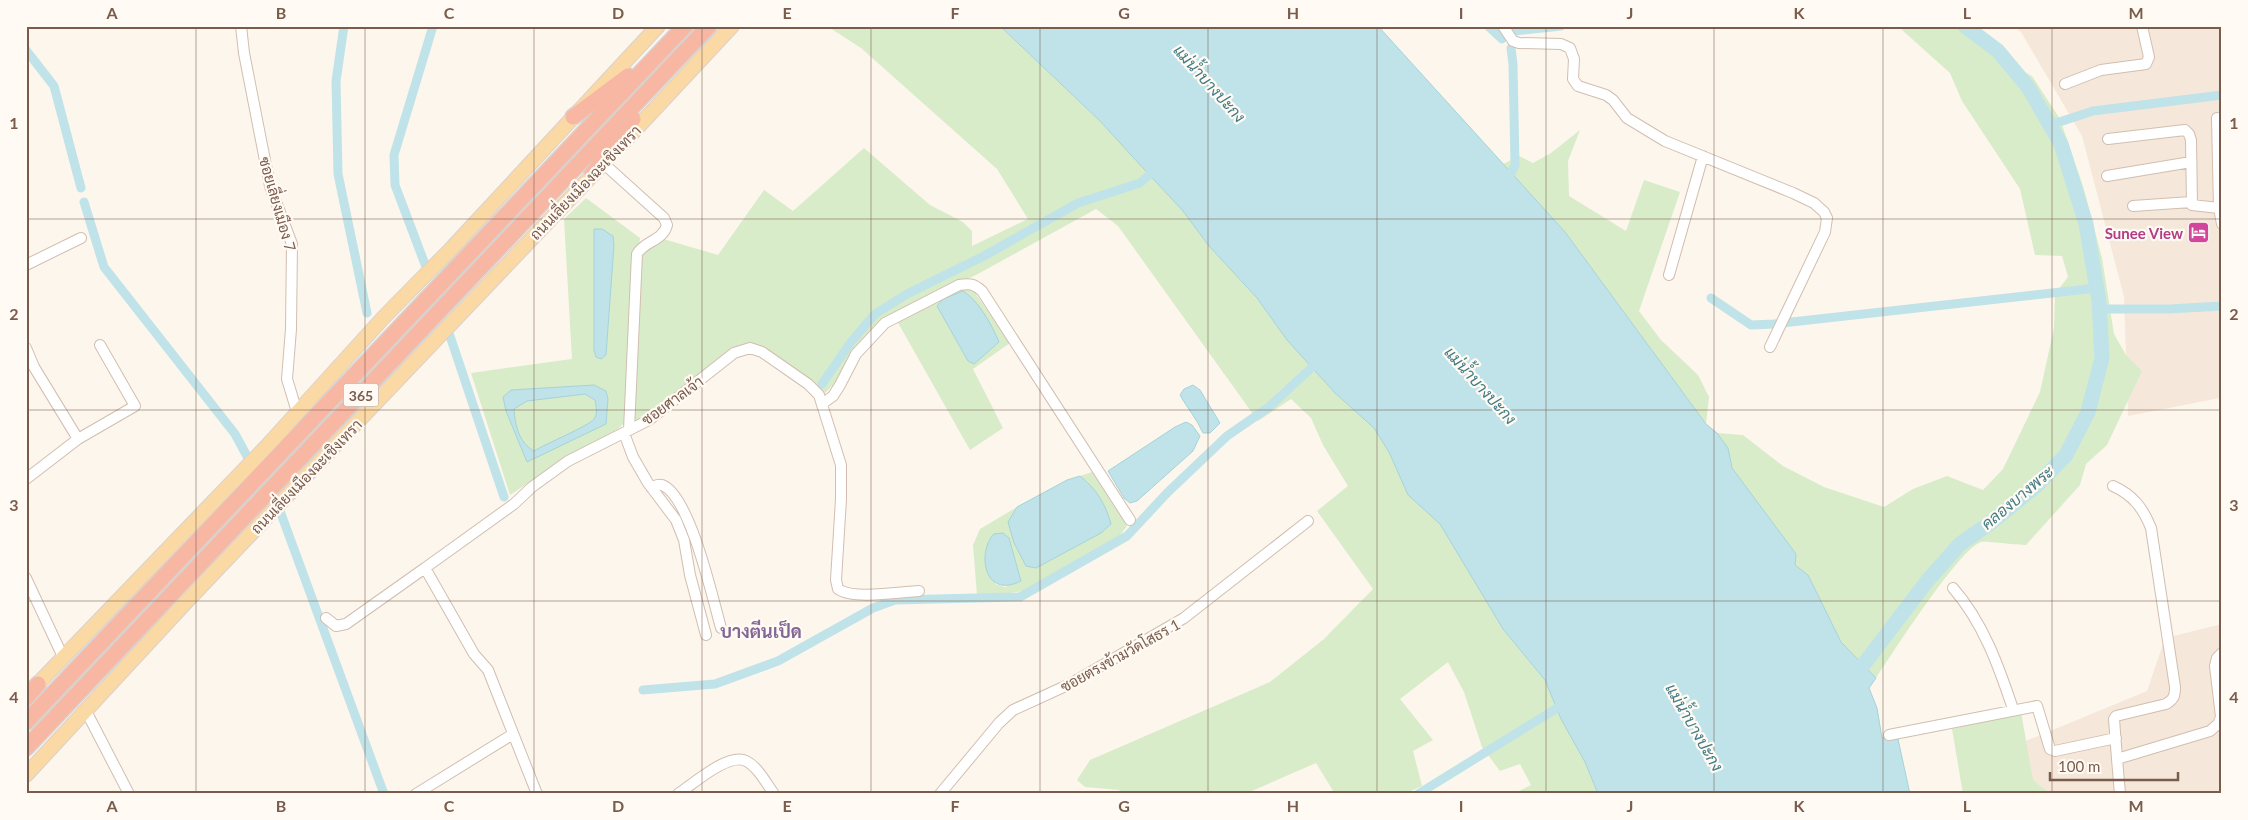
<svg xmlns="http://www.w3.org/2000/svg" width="2248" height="820" viewBox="0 0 2248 820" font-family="Lato,Sarabun,sans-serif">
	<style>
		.residential { fill: #f5e8da }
		.green { fill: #d8ecc9; fill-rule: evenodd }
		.water { fill: #bfe3e8; stroke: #a5d3da; fill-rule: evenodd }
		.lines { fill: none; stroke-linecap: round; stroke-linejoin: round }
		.canal { stroke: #bfe3e8; stroke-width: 9 }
		.river { stroke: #bfe3e8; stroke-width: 15 }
		.minor-casing { stroke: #d1beb0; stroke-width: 12 }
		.major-casing { stroke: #dad1cd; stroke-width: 16 }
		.highway-casing { stroke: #dad1cd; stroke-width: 18 }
		.minor { stroke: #fff; stroke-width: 10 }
		.major { stroke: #fbd9a5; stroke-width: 14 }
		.highway { stroke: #f7b7a3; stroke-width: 15 }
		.grid { fill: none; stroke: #7a5c4d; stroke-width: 1; stroke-opacity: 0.55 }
		.labels { text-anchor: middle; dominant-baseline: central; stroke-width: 4.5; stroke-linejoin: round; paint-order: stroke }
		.shield { fill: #fffaf3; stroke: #a28b7f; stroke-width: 1 }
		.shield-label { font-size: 14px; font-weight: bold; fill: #7a5c4d }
		.street-label { font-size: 15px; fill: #7a5c4d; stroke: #fffaf3 }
		.hotel-label { font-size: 15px; font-weight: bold; fill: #b23c85; stroke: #fffaf3; text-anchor: end }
		.water-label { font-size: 16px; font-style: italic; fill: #437c86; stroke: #fffaf3 }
		.quarter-label { font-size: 18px; font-weight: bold; fill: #846695; stroke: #fffaf3 }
		.neatline { fill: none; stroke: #7a5c4d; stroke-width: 2 }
		.grid-label { font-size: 16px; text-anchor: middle; font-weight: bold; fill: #7a5c4d }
	</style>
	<rect width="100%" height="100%" fill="#fdf6ec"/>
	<path class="residential" d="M2013 26H2222V396L2220 398 2128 416 2124 297 2082 136 2021 32Z
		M2222 624V794H2025L2016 745 2147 691 2165 638Z"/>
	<path class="green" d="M827 26H1000L1100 121 1131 155 1183 211 1209 246 1257 298 1287 340 1335 393 1374 427 1389 452 1408 495 1440 524 1503 629 1545 680 1561 719 1585 762 1598 794H1513L1531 785 1520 764 1500 771 1482 747 1464 692 1448 662 1400 699 1433 740 1413 751 1422 786 1404 794H1335L1316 763 1245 794H1123L1119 790 1085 787 1077 780 1090 760 1270 682 1324 639 1373 589 1317 511 1348 486 1323 445 1311 418 1291 399 1258 421 1118 226 1096 209 976 275 881 320 833 385 824 394 747 344 640 421 633 422 641 256 653 236 718 255 764 190 793 211 864 148 930 205 963 222 972 231V246L1028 219 997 169 861 48Z
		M1904 26H1958L1999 58 2032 76 2060 119 2083 186 2102 258 2114 334 2126 355 2142 371 2107 445 2086 464 2080 485 2026 545C2018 545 1984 541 1981 542 1959 549 1892 654 1876 678L1841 642 1808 575 1795 565 1796 554 1732 468 1728 448 1717 433 1743 435 1783 466 1824 487 1884 507 1913 489 1947 476 1983 490 2003 469 2040 392 2054 328 2055 294 2068 277 2062 256 2035 255 2020 189 1962 101 1950 73 1902 30Z
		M1580 130 1568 161 1569 196 1626 231 1644 180 1680 192 1639 311 1661 340 1698 375 1709 397 1706 424 1565 232 1503 164 1519 156 1533 163 1551 153Z
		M586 198 640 238 625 422 618 429 569 456 510 495 471 373 572 359 564 219Z
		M968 287 973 290 1010 343 973 369 1003 428 970 450 897 321 958 289ZM937 306 999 342 974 363 968 360Z
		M1092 472 1127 526 1118 538 1028 590 999 595H977L973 545 980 529 1017 507 1008 522 1088 482 1080 476ZM1003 534 1009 538 1021 581 1005 587 995 584Z
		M2021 712 2033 780 2050 794H1963L1952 729Z"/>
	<path class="water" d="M1000 26H1378L1565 232 1706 424 1717 433 1728 448 1732 468 1796 554 1795 565 1808 575 1841 642 1876 678 1869 688 1877 708 1882 738 1898 739 1910 794H1598L1585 762 1561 719 1545 680 1503 629 1440 524 1408 495 1389 452 1374 428 1335 393 1287 340 1257 298 1209 246 1183 211 1131 155 1100 121Z
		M594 229H602L613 236 614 245 606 355 601 359 596 357 594 350Z
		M963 291C979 301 992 325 999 342L974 364 968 361 937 306 943 299Z
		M594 385 606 391 608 399 606 424 527 462 506 411 503 397 511 390ZM585 394 595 400C596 406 598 414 594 419 589 426 545 444 534 451 519 443 515 425 514 409L527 401Z
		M1193 385 1200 390 1220 423 1210 433H1203C1197 419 1187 408 1180 395L1184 389Z
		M1186 422 1192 425 1200 436 1193 451 1137 501 1130 503 1124 498 1108 471 1175 427Z
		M1080 476C1096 488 1106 505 1111 524L1101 533 1036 568 1026 566 1014 543 1008 522 1017 507 1067 480Z
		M1003 533 1009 538 1021 581C983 600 977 551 994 534Z"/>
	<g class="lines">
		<path class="canal" d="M344 26 336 81 338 174 367 313
			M1488 26 1502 39
			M1496 33 1561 26
			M26 50 54 86 81 188
			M2050 125 2093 111 2222 95
			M1507 182 1515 165 1513 64 1511 48
			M84 202 104 267 235 434 248 458
			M426 267 395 185 394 155 433 26
			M1711 298 1751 325 1774 324 2096 288
			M2099 309H2169L2222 306
			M450 336 504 497
			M822 384 851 342 875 314 907 294 984 256 1078 203 1140 183 1157 168
			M280 511 384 794
			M643 690 715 684 778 661 873 608 895 600 1020 597 1127 536 1167 493 1227 436 1269 407 1321 359
			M1418 794 1567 702"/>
		<path class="river" d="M1851 681 1928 580 1960 544 1993 521 2036 486 2066 455 2088 412 2102 358 2099 301 2086 224 2061 144 2028 87 1998 51 1965 26"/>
		<defs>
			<path id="minor" d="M241 26 244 53 270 186 292 244 291 329 287 379 297 412
				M1503 26 1513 41 1519 43 1561 44 1570 48 1574 59 1573 79 1578 86 1606 95 1613 100 1627 118 1665 141 1793 193 1814 203 1824 212 1827 218 1825 232 1770 347
				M2065 84 2101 70 2146 64 2149 57 2142 26
				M2217 118 2219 208 2222 224
				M2108 139 2185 130 2189 134 2191 140 2192 205 2219 208
				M603 163 664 218 667 225C663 241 644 241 637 254L629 430
				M2107 176 2191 162
				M2133 206 2191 202
				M26 265 81 238
				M1669 275 1703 156
				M26 348 34 367 78 439
				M822 404 833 396 840 385 856 354 885 323 959 285C970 283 974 284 982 291L1130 520
				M624 433 633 457 648 483 676 520 684 540 690 575 706 635
				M26 479 78 439 135 406 100 345
				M2113 486C2133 495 2143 508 2151 528L2175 687C2175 696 2174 699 2166 704L2116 716 2114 719 2117 759
				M651 487C655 486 658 484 662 485 690 495 713 600 721 628
				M26 578 63 657
				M1953 588C1983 622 1999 667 2013 709
				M326 618 336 626 346 624 425 568
				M86 711 129 794
				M1889 735 2037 706 2050 749 2055 751 2116 738
				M416 794 513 734
				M537 794 488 670 474 654 425 568 514 504 532 487 568 461 649 420 734 353 750 348 762 352 808 384 819 395 841 465V499L836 580 838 589C853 600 900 592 919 591
				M678 794C693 784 729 752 746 761 758 767 766 783 774 794
				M940 794 999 723 1013 710 1070 684 1184 618 1308 521
				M2120 794 2117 759 2210 731 2218 724 2221 717 2215 666 2217 658 2222 653"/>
			<path id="major" d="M622 144 732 26
				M30 692 267 446 383 318 451 249 658 26
				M26 775 186 602 600 167"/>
			<path id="highway" d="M573 117 628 76
				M592 174 633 119
				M26 698 38 684
				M26 722 685 26
				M26 748 709 26"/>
		</defs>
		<use href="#minor" class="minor-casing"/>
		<use href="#major" class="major-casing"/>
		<use href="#highway" class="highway-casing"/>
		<use href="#minor" class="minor"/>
		<use href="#major" class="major"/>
		<use href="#highway" class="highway"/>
	</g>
	<path class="grid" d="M196 26V794M365 26V794M534 26V794M702 26V794M871 26V794M1040 26V794M1208 26V794M1377 26V794M1546 26V794M1714 26V794M1883 26V794M2052 26V794M26 219H2222M26 410H2222M26 601H2222"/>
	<defs>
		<symbol id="hotel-square" viewBox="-11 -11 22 22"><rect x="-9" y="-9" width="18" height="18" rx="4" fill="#d1479c" stroke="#fffaf3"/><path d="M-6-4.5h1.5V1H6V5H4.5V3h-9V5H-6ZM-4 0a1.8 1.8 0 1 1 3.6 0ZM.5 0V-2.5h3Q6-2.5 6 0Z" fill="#fff"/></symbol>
	</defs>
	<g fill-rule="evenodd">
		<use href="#hotel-square" x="2186" y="220" width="25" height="25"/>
	</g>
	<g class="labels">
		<rect class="shield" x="343.5" y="383.5" width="35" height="23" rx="4"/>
		<g class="shield-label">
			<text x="361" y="395">365</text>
		</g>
		<g class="street-label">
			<text transform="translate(585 182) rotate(-46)">ถนนเลี่ยงเมืองฉะเชิงเทรา</text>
			<text transform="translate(278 204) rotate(74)">ซอยเลี่ยงเมือง 7</text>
			<text transform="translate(672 400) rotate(-36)">ซอยศาลเจ้า</text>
			<text transform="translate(306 476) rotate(-46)">ถนนเลี่ยงเมืองฉะเชิงเทรา</text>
			<text transform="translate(1120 655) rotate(-29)">ซอยตรงข้ามวัดโสธร 1</text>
		</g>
		<g class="hotel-label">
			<text x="2183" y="233">Sunee View</text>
		</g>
		<g class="water-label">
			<text transform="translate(1210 83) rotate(48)">แม่น้ำบางปะกง</text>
			<text transform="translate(1481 385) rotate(48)">แม่น้ำบางปะกง</text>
			<text transform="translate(2017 497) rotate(-40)">คลองบางพระ</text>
			<text transform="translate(1695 727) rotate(60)">แม่น้ำบางปะกง</text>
		</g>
		<g class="quarter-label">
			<text x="761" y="631">บางตีนเป็ด</text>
		</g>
	</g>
	<rect width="2248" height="820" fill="none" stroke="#fffaf3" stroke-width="55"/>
	<path d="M2050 772v8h128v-8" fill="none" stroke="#7a5c4d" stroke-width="2.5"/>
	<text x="2058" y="772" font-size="15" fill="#7a5c4d" stroke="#fffaf3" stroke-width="4" paint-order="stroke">100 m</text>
	<rect x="28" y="28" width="2192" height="764" class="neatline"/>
	<g class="grid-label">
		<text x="112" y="19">A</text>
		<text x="281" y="19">B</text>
		<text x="449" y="19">C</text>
		<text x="618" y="19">D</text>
		<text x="787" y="19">E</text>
		<text x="955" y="19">F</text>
		<text x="1124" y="19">G</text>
		<text x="1293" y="19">H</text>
		<text x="1461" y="19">I</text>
		<text x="1630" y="19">J</text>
		<text x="1799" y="19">K</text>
		<text x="1967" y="19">L</text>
		<text x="2136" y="19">M</text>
		<text x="14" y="129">1</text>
		<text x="2234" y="129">1</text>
		<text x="14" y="320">2</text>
		<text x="2234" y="320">2</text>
		<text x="14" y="511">3</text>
		<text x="2234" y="511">3</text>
		<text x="14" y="703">4</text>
		<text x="2234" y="703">4</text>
		<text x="112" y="812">A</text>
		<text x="281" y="812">B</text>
		<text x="449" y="812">C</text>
		<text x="618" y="812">D</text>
		<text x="787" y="812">E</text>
		<text x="955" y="812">F</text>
		<text x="1124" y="812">G</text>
		<text x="1293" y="812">H</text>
		<text x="1461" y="812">I</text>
		<text x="1630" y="812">J</text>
		<text x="1799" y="812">K</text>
		<text x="1967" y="812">L</text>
		<text x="2136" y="812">M</text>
	</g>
</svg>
